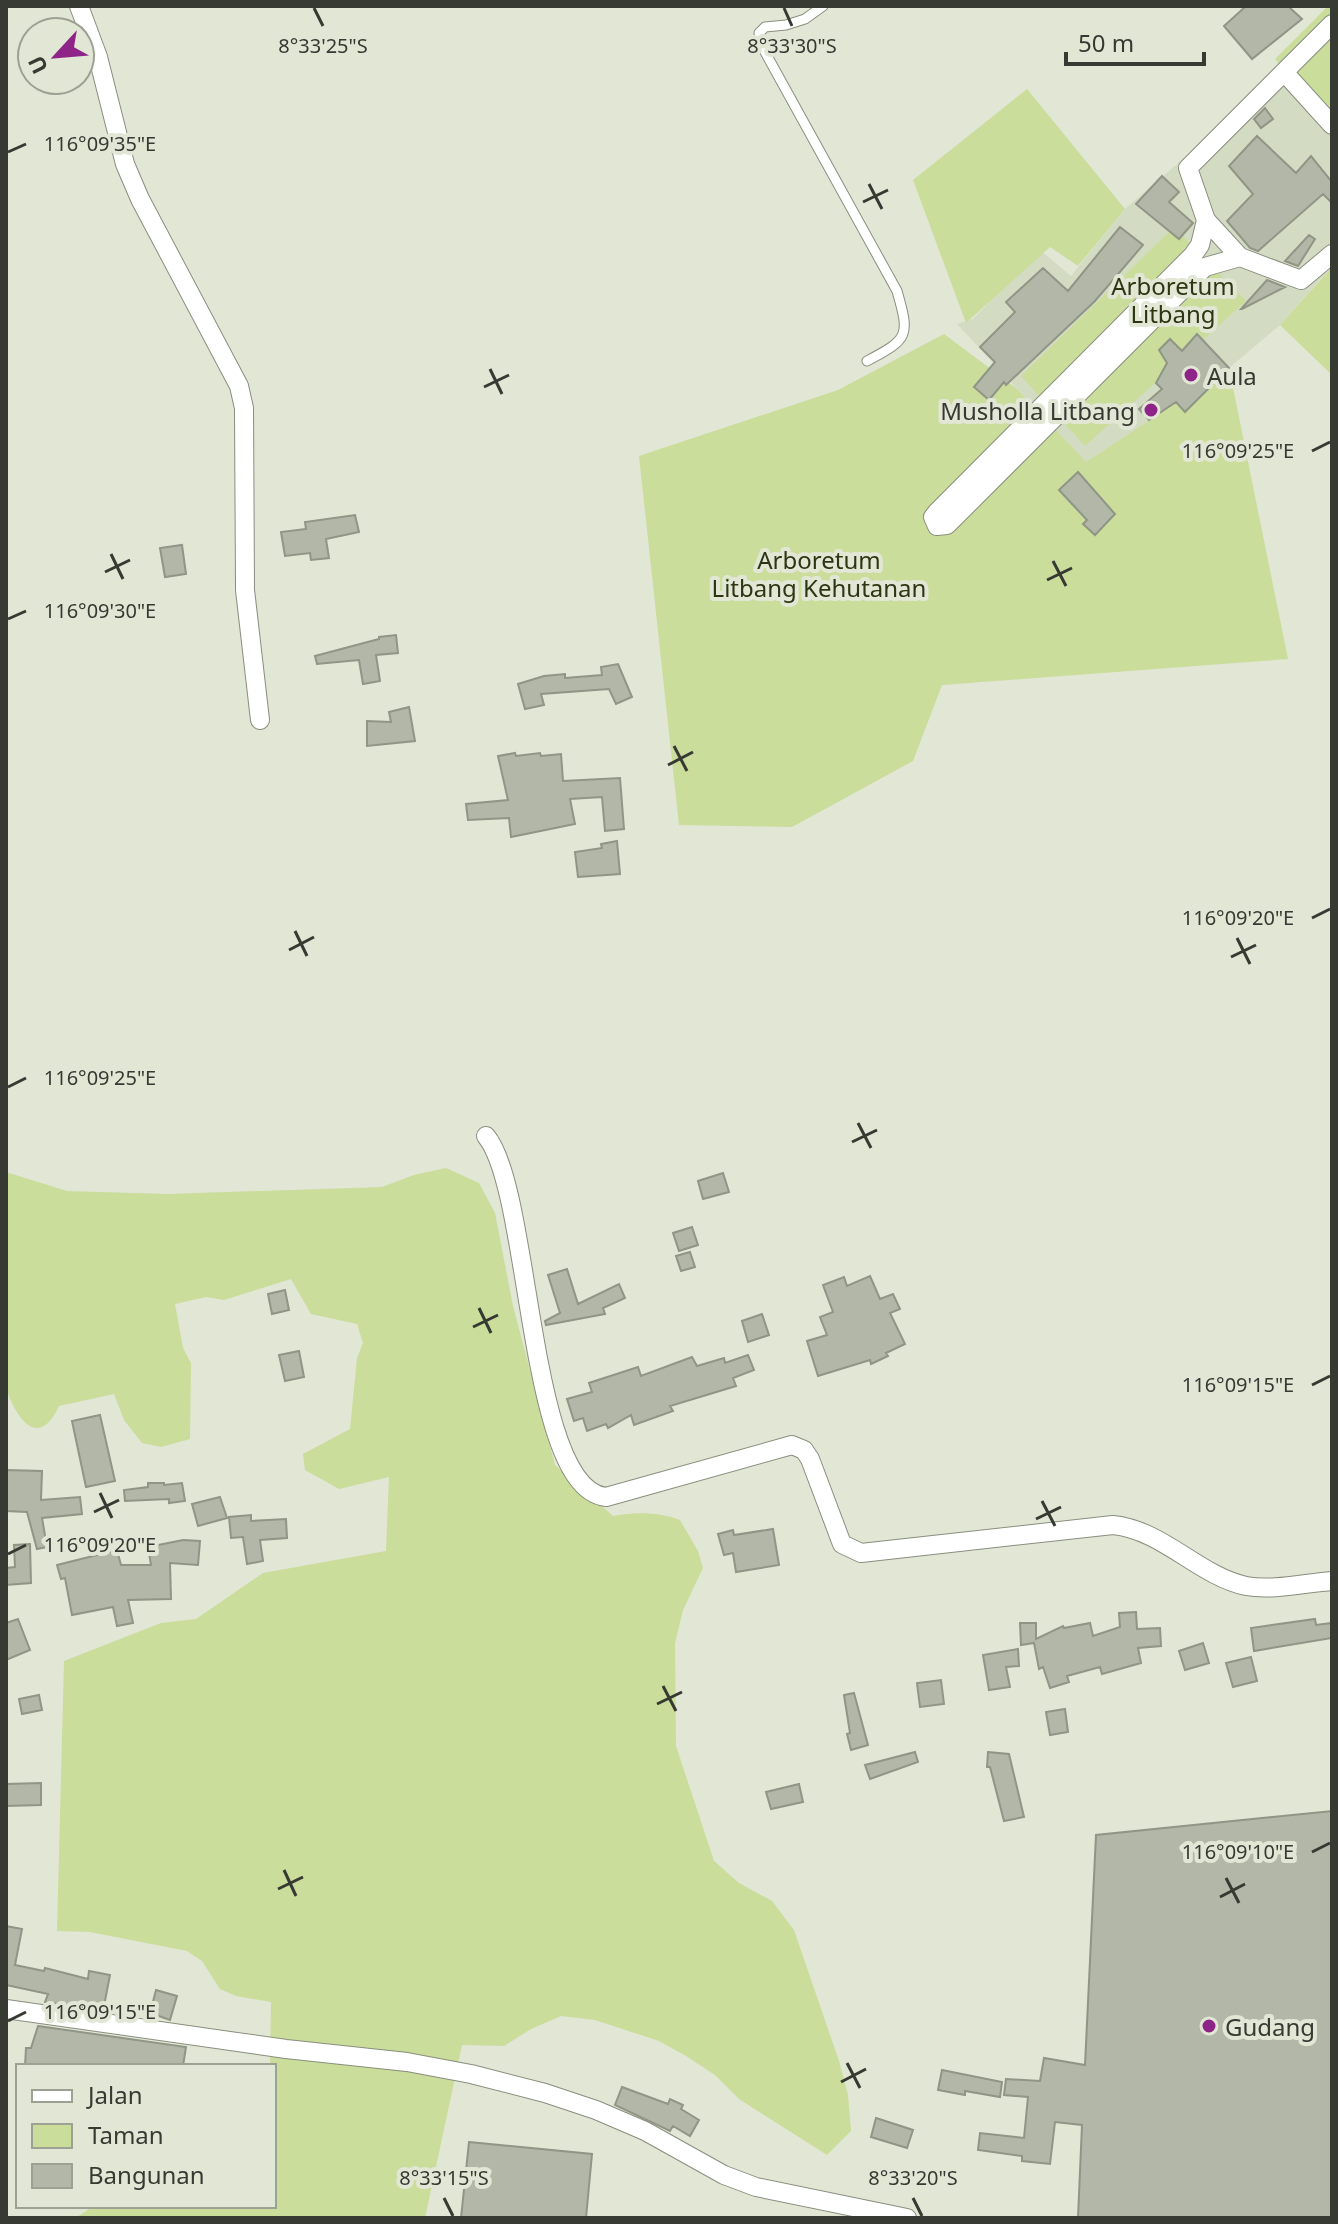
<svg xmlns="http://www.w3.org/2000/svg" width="1338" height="2224" viewBox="0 0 1338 2224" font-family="'Noto Sans',sans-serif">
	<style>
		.built { fill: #d4dbc3 }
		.green { fill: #cadd9b }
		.building { fill: #b2b7a7; stroke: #909586; stroke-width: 2 }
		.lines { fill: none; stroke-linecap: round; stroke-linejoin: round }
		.service-casing { stroke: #898e7e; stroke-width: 11 }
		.minor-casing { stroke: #898e7e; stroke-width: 20 }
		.service { stroke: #fff; stroke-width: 9 }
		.minor { stroke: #fff; stroke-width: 18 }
		.ticks { fill: none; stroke: #373933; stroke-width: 3 }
		.poi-dot { fill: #8f2488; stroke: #e1e6d5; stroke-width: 3 }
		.labels { text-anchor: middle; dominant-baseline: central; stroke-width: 8; stroke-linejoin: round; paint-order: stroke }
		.park-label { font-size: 24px; fill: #2d3612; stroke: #e1e6d5 }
		.poi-label { font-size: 24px; fill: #373933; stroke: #e1e6d5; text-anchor: start }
		.ticks-label { font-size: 20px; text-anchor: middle; fill: #373933; stroke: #e1e6d5; stroke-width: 8; stroke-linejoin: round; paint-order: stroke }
	</style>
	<rect width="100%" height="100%" fill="#e1e6d5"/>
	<path class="built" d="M1284 72 1332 125V266L1280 325 1229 368 1086 463 957 324 973 319 1040 250 1071 276 1125 209Z"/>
	<path class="green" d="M1328 6H1332V128L1275 59Z
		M1027 89 1125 209 1078 266 1050 247 966 323 913 180Z
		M1174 227 1246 301 1085 446 1021 376Z
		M1332 267V375L1280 325Z
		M944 334 1016 388 1086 462 1229 368 1288 659 942 685 913 761 792 827 679 825 639 456 838 390Z
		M446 1168 479 1183 495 1213 513 1306 555 1465 613 1516C635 1512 658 1512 680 1520L698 1551 703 1568 683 1610 675 1643 676 1746 714 1861 739 1883 772 1901 794 1930 839 2061 848 2095 851 2131 827 2155 739 2099 715 2075 686 2056 659 2041 595 2020 561 2016 531 2029 504 2046 462 2045 425 2218H75L94 2206H274V2066H270L271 2002 236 1996 220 1989 202 1961 187 1951 90 1932 57 1931 64 1661 161 1623 196 1619 263 1573 386 1551 389 1477 339 1489 305 1470 303 1454 350 1429 357 1358 363 1343 357 1324 311 1314 291 1279 224 1300 206 1297 175 1304 183 1348 191 1363 190 1439 161 1447 142 1443 124 1420 114 1394 59 1406C38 1451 16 1418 6 1388V1172L67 1191 168 1194 382 1187 414 1175Z"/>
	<path class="building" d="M1246 6H1288L1302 19 1252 59 1224 26Z
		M1265 108 1273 119 1261 128 1254 119Z
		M1257 136 1296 173 1311 156 1332 182V203L1323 194 1258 251 1250 248 1227 221 1253 194 1229 166Z
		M1162 176 1179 192 1169 202 1193 223 1179 239 1136 204Z
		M1120 227 1143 245 1095 301 1006 385 1004 382 989 400 974 387 995 362 980 347 1015 312 1006 302 1043 268 1068 291Z
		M1309 235 1315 239 1298 266 1285 261Z
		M1267 280 1285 287 1242 309H1241Z
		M1197 334 1229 368 1185 412 1176 402 1149 420 1139 409 1162 389 1156 383 1167 363 1159 350 1170 339 1182 351Z
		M1078 472 1115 514 1095 535 1083 524 1087 520 1059 490Z
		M355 515 359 532 326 539 329 558 311 560 310 553 285 556 281 532 306 529 305 522Z
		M182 545 186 574 165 577 160 548Z
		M396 635 398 653 376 655 380 681 363 684 359 660 317 664 315 656 379 639V637Z
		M618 664 632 697 616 704 609 689 541 694 544 705 525 709 518 684 544 676 565 674V678L602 675 601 667Z
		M409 707 415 741 367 746V721L391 722 389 712Z
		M515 753 516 756 540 753 541 756 561 754 563 781 620 778 624 829 605 831 602 797 570 799 575 824 511 837 509 818 468 820 466 804 508 800 498 756Z
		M617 841 620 874 578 877 575 852 602 848 601 844Z
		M723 1173 729 1192 703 1199 698 1181Z
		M692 1227 698 1245 679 1251 673 1233Z
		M690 1252 695 1267 681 1271 676 1256Z
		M567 1269 578 1304 619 1284 625 1298 603 1308 605 1314 546 1325 545 1321 560 1313 548 1275Z
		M870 1276 880 1299 893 1294 900 1309 890 1313 905 1344 886 1353 888 1356 871 1364 870 1360 818 1376 807 1341 827 1335 820 1317 833 1312 823 1285 844 1277 847 1286Z
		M285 1290 289 1310 272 1314 268 1294Z
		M762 1314 769 1335 748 1342 742 1321Z
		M299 1351 304 1377 285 1381 279 1355Z
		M748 1355 754 1370 733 1378 736 1386 670 1406 673 1411 634 1425 631 1415 608 1428 606 1424 587 1431 583 1418 574 1421 567 1399 592 1392 589 1383 638 1367 641 1376 692 1357 697 1366 724 1358 725 1363Z
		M100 1415 115 1481 86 1487 72 1421Z
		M6 1470 42 1471 41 1500 80 1497 82 1514 42 1518 47 1547 37 1549 27 1512 6 1511Z
		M148 1483H164V1485L182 1483 185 1501 169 1503V1499L125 1501 124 1490 148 1487Z
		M220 1497 227 1518 198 1526 192 1504Z
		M251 1515V1521L286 1519 287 1538 260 1540 263 1561 247 1564 243 1537 231 1538 229 1517Z
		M773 1529 779 1565 736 1572 733 1553 724 1555 718 1534 733 1530 734 1535Z
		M183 1540 200 1541 198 1565 170 1563 171 1599 128 1600 133 1623 117 1626 113 1607 72 1615 65 1578 61 1579 57 1565 117 1550 121 1565H151L148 1547Z
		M30 1544 31 1583 6 1585V1568L15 1567 14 1545Z
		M1136 1612 1137 1629 1160 1628 1161 1646 1138 1648 1141 1663 1102 1674 1100 1667 1067 1676 1069 1682 1050 1688 1043 1667 1039 1669 1034 1643 1021 1645 1020 1623H1036V1639L1063 1626 1064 1628 1090 1623 1093 1636 1120 1627 1119 1613Z
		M18 1619 30 1650 6 1660V1623Z
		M1315 1619 1316 1625 1332 1623V1638L1254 1651 1251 1628Z
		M1203 1643 1209 1663 1185 1670 1179 1651Z
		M1018 1649 1019 1666 1006 1667 1010 1687 989 1690 983 1655Z
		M1251 1657 1257 1681 1233 1687 1226 1663Z
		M941 1680 944 1704 920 1707 917 1683Z
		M854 1693 868 1745 851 1750 847 1734 850 1733 844 1695Z
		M39 1695 42 1710 22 1714 19 1699Z
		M1065 1709 1068 1732 1050 1735 1046 1712Z
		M915 1752 918 1762 870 1779 865 1765Z
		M988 1752 1009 1754 1024 1817 1004 1821 990 1767H987Z
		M41 1783V1805L6 1806V1784Z
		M799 1784 803 1802 771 1809 766 1792Z
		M1332 1811V2218H1078L1082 2125 1055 2122 1050 2164 1022 2161V2156L978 2150 980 2133 1024 2138 1028 2097 1004 2095 1006 2079 1040 2081 1044 2058 1085 2065 1096 1835Z
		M6 1926 22 1929 15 1965 44 1971 45 1968 88 1979 89 1971 110 1975 103 2011 45 2002 48 1994 6 1985Z
		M156 1990 177 1996 170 2020 150 2013Z
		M38 2026 186 2047 183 2066H25L26 2048H31Z
		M942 2070 1002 2082 1000 2097 965 2091V2095L938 2090Z
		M622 2087 668 2104 670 2099 683 2105 681 2109 699 2120 690 2136 673 2126 670 2131 615 2105Z
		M876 2118 913 2130 907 2148 871 2137Z
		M469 2142 592 2154 586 2218H461Z"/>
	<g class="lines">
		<defs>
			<path id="service" d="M823 6 805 19 786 25 765 27 759 33 760 43 897 291C910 336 909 339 867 361"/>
			<path id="minor" d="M79 6 98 57 125 164 140 199 239 386 244 408 245 590 260 720
				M1332 24 1188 168 1206 220 1240 257 1301 280 1332 254
				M1284 72 1332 125
				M1206 220 1200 245 1193 255 937 512 933 517 937 526 947 525 1205 267 1240 257
				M486 1136C532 1191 527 1489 606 1497L792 1445 804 1450 810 1459 842 1544 861 1553 1113 1525C1163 1530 1199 1576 1246 1586 1272 1591 1305 1583 1332 1581
				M6 2009 286 2049 407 2062 471 2074 545 2093 596 2110 645 2131 724 2175 756 2187 907 2218"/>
		</defs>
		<use href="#service" class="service-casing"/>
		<use href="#minor" class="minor-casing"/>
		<use href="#service" class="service"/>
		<use href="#minor" class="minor"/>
	</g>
	<path class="ticks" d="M314 8 323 26M784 8 792 26M8 152 26 144M869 184 882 209M863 202 888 190M490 369 502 394M484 387 509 375M1312 451 1330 442M111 554 123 579M1053 561 1066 586M105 572 130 560M1047 580 1072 568M8 619 26 611M674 746 687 771M668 765 693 752M1312 918 1330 909M295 931 307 956M1237 938 1250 964M289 950 314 937M1231 957 1256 945M8 1087 26 1078M858 1123 871 1148M852 1142 877 1130M479 1308 491 1333M473 1327 498 1315M1312 1385 1330 1376M100 1493 112 1518M1042 1501 1055 1526M94 1512 119 1500M1036 1519 1061 1507M8 1554 26 1545M663 1686 676 1711M657 1704 682 1692M1312 1852 1330 1843M284 1870 296 1896M1226 1878 1239 1903M278 1889 303 1877M1220 1897 1245 1884M8 2021 26 2012M847 2063 860 2088M841 2082 866 2069M444 2198 453 2216M913 2198 922 2216"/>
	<g class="poi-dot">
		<circle cx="1191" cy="375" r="8"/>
		<circle cx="1151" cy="410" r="8"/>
		<circle cx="1209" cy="2026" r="8"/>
	</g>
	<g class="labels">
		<g class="park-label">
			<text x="1173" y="285">Arboretum<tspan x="1173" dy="28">Litbang</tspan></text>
			<text x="819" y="559">Arboretum<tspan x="819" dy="28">Litbang Kehutanan</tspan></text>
		</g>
		<g class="poi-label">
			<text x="1207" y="375">Aula</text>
			<text x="1135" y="410" text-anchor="end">Musholla Litbang</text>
			<text x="1225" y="2026">Gudang</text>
		</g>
	</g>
	<g class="ticks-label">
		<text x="792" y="53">8°33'30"S</text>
		<text x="323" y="53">8°33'25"S</text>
		<text x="100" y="151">116°09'35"E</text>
		<text x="1238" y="458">116°09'25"E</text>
		<text x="100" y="618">116°09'30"E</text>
		<text x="1238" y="925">116°09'20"E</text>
		<text x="100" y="1085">116°09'25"E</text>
		<text x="1238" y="1392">116°09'15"E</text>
		<text x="100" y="1552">116°09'20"E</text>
		<text x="1238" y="1859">116°09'10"E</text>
		<text x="100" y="2019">116°09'15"E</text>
		<text x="444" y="2185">8°33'15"S</text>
		<text x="913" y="2185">8°33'20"S</text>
	</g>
	<rect width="1338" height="2224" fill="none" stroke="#373933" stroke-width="16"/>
	<rect x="16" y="2064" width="260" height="144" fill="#e1e6d5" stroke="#9da194" stroke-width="2"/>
	<rect x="32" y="2090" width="40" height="12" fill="#ffffff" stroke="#9da194" stroke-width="2"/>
	<text x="88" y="2104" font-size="24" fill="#373933">Jalan</text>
	<rect x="32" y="2124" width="40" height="24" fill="#cadd9b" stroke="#9da194" stroke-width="2"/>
	<text x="88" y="2144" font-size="24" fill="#373933">Taman</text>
	<rect x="32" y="2164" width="40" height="24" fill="#b2b7a7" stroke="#9da194" stroke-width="2"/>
	<text x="88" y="2184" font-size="24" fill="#373933">Bangunan</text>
	<g transform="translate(56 56) rotate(244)"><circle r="38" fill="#e1e6d5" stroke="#9da194" stroke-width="2"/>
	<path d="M0-6L14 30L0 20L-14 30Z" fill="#8f2488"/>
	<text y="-12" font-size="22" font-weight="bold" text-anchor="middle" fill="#373933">U</text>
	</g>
	<path d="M1066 52v12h138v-12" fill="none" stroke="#373933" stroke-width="4"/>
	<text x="1078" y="52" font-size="24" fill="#373933" stroke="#e1e6d5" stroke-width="6" paint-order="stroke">50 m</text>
</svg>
